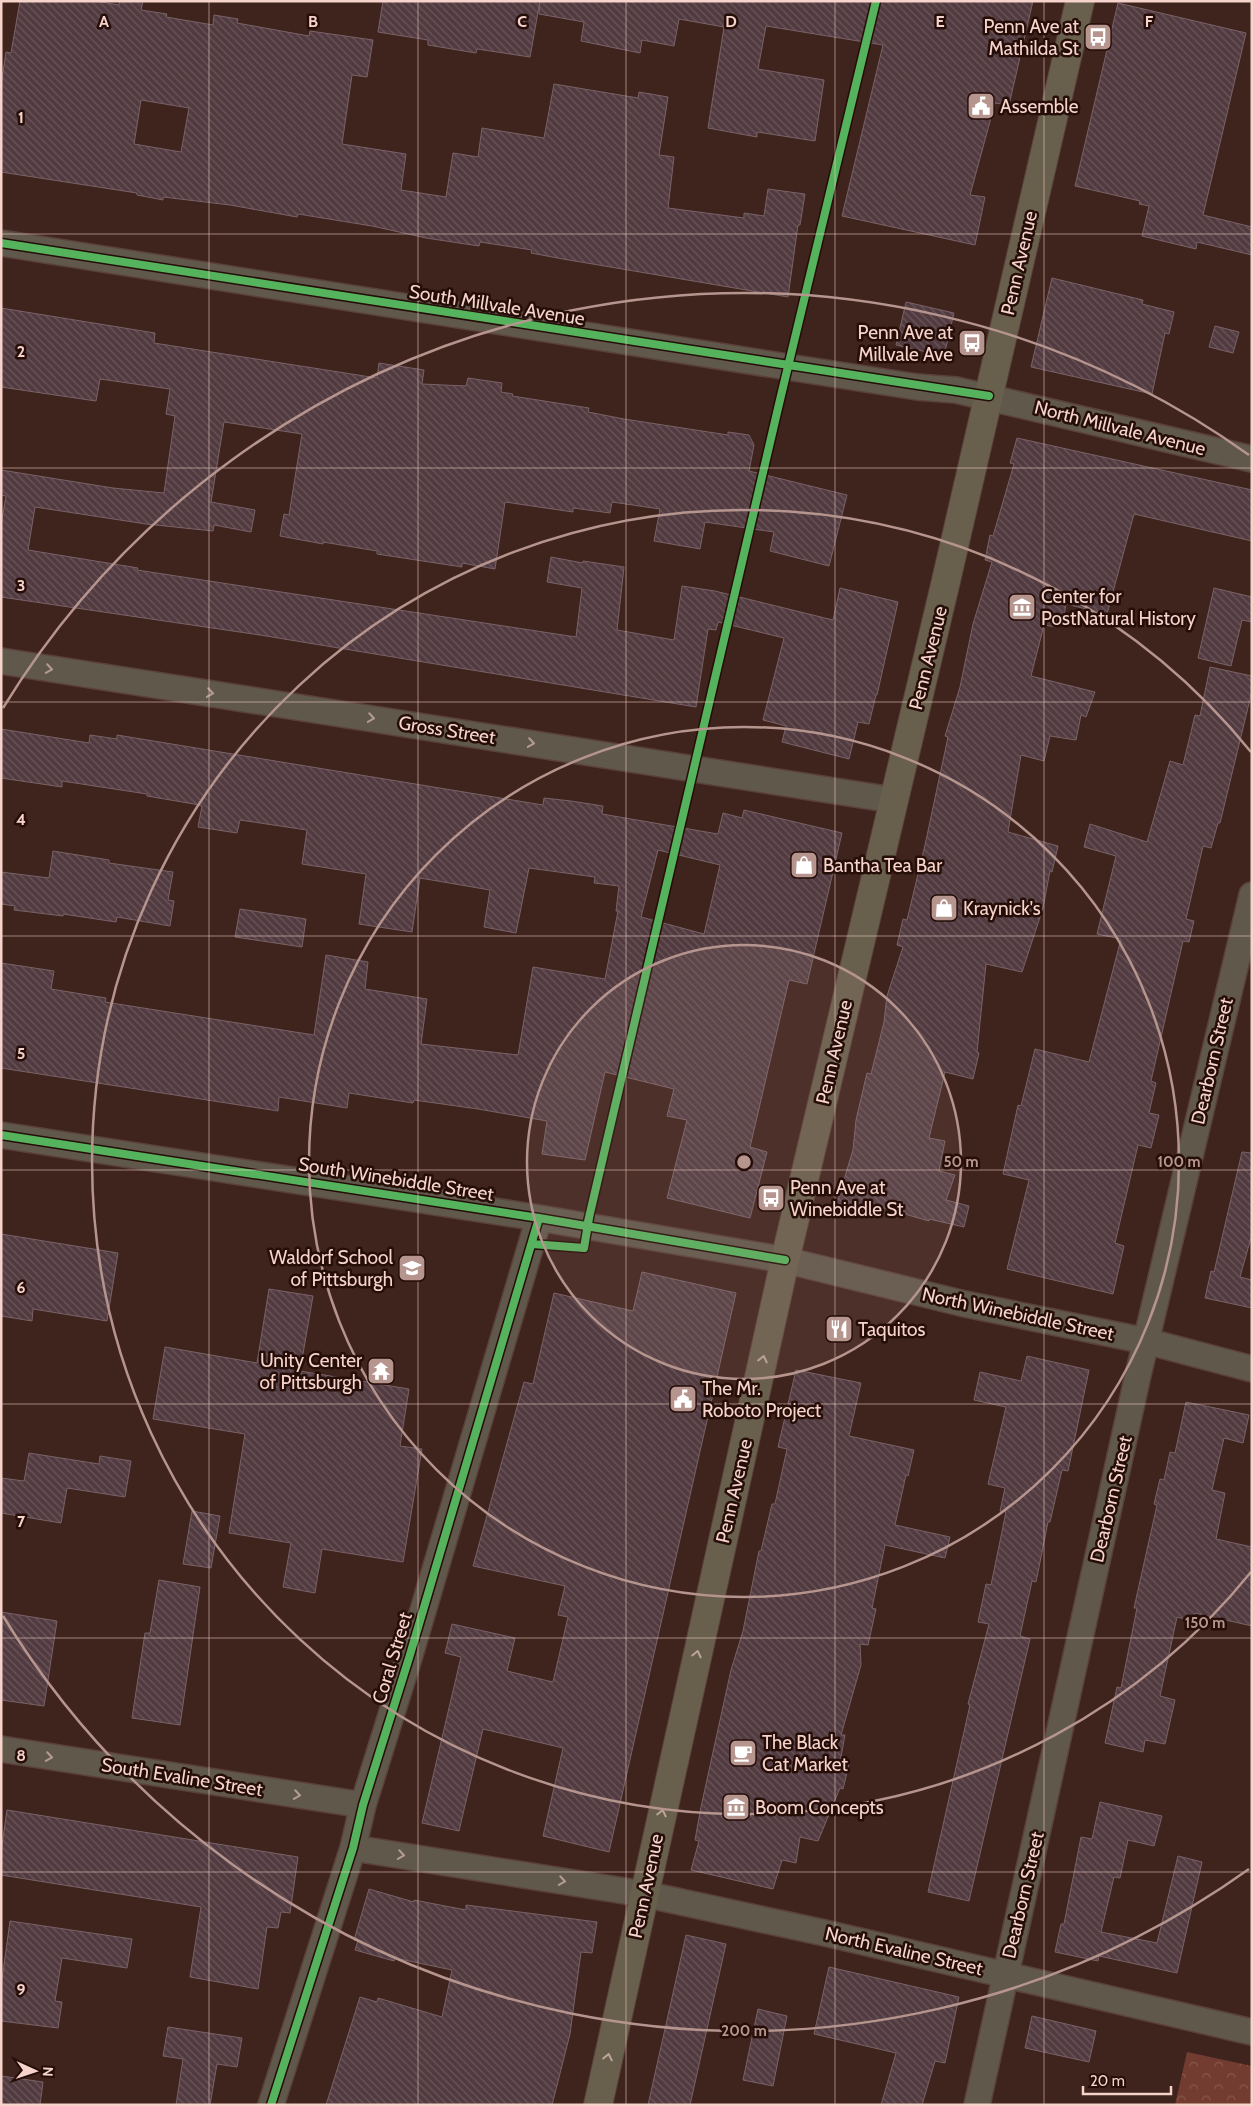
<svg xmlns="http://www.w3.org/2000/svg" width="1253" height="2106" viewBox="0 0 1253 2106" font-family="Cabin,sans-serif">
	<style>
		.park { fill: url(#park-crowns) }
		.building { fill: url(#building-back-hatch); stroke: #796368; fill-rule: evenodd }
		.lines { fill: none; stroke-linecap: round; stroke-linejoin: round }
		.minor-casing { stroke: #5a413b; stroke-width: 28 }
		.primary-casing { stroke: #5a413b; stroke-width: 30 }
		.minor { stroke: #61584c; stroke-width: 25 }
		.primary { stroke: #695f4d; stroke-width: 28 }
		.cycleway-casing { stroke: #250d08; stroke-width: 11 }
		.cycleway { stroke: #56b35d; stroke-width: 8 }
		.oneway { stroke: #b39c92 }
		.oneway2 { stroke: #bea599 }
		.grid { fill: none; stroke: #f6d3cb; stroke-width: 1; stroke-opacity: 0.55 }
		.ring { fill: none; stroke: #b6958e; stroke-width: 2.5 }
		.labels { text-anchor: middle; dominant-baseline: central; stroke-width: 5; stroke-linejoin: round; paint-order: stroke }
		.poi-label { font-size: 19px; fill: #f6d3cb; stroke: #250d08; text-anchor: start }
		.street-label { font-size: 19px; fill: #f6d3cb; stroke: #250d08 }
		.grid-label { font-size: 16px; text-anchor: middle; font-weight: bold; fill: #f6d3cb; stroke: #250d08; stroke-width: 5; stroke-linejoin: round; paint-order: stroke }
		.centre { fill: #b6958e; stroke: #250d08; stroke-width: 2.5 }
		.ring-label { font-size: 15px; text-anchor: middle; font-weight: bold; fill: #b6958e; stroke: #250d08; stroke-width: 5; stroke-linejoin: round; paint-order: stroke }
	</style>
	<defs>
		<pattern id="park-crowns" width="20" height="18" patternUnits="userSpaceOnUse" patternTransform="scale(1.25)"><rect width="20" height="18" fill="#733c30"/><path d="M2 6a3 3 0 1 1 6 0M12 15a3 3 0 1 1 6 0" fill="none" stroke="#88574d"/></pattern>
		<pattern id="building-back-hatch" width="6" height="6" patternUnits="userSpaceOnUse" patternTransform="scale(1.25)"><rect width="6" height="6" fill="#513b40"/><path d="M-1 5l2 2M0 0l6 6M5-1l2 2" fill="none" stroke="#6b565a"/></pattern>
	</defs>
	<rect width="100%" height="100%" fill="#3f231d"/>
	<path class="park" d="M1187 2052 1252 2066V2105H1175Z"/>
	<path class="building" d="M20 1H95L119 5 120 1H143L141 10 167 14 166 17 213 25 214 15 238 19 237 23 309 36 310 31 373 40 367 77 352 75 342 144 406 154 401 190 446 197 453 153 478 157 482 128 544 138 554 84 638 98 639 92 668 97 659 155 674 157 668 208 744 218V213L764 216 768 189 805 194 800 225H798L788 297 563 259 531 253 532 250 480 242 479 246 426 238 372 226 298 214 297 217 230 205 163 197V200L137 195V193L1 172V86L6 52 11 53ZM141 100 189 108 181 152 134 144Z
		M383 1H540L530 57 477 49 476 53 428 45V40L378 32Z
		M540 1H1033L1009 105 995 103 970 195 985 197 975 245 842 216 883 45 766 26 758 69 824 80 815 141 757 132V137L708 128 724 27 679 19 674 46 642 40 640 53 581 41 584 22 539 14Z
		M1118 3 1246 33 1203 215 1252 227V255L1197 242 1196 249 1142 236 1149 206 1139 204 1140 201 1075 186Z
		M1052 278 1143 300 1142 304 1174 312 1169 334 1165 333 1152 394 1031 367Z
		M906 302 954 313 944 356 896 345Z
		M1 308 155 333 154 343 377 378 379 363 424 370 422 384 466 386 468 378 502 383 501 392 513 394 512 396 589 408 588 412 624 419 728 435V432L749 435 754 445 749 471 847 495 829 566 770 551 774 532 705 522 700 549 654 541 660 509 612 502 610 513 573 508V512L505 502 495 569 462 563V567L377 554V551L323 542V544L280 536 284 514 289 515 302 434 224 422 211 502 255 510 251 532 214 525 213 531 146 524 35 507 28 550 138 568 137 570 576 637 582 588 547 582 551 557 583 563V561L624 567 617 630 674 640 682 586 715 591 833 620 840 588 898 602 877 695H876L869 724 858 722 849 759 782 742 786 726 763 720 784 638 718 622 716 630 708 629 696 707 260 635 1 597V525L6 496 1 495V470L113 488 164 493 175 416 166 414 170 389 100 379 96 401 1 387Z
		M1215 326 1239 332 1233 353 1209 347Z
		M1017 438 1252 490V541L1134 514 1107 614 1066 604 1064 616 1058 615 1056 627 1044 625 1031 676 1095 692 1086 717 1081 715 1076 740 1050 736 1044 761 1021 755 1008 832 1058 846 1052 872 1050 871 1043 908 1022 972 986 964 977 1052 979 1053 973 1079 945 1072 929 1138 945 1141 939 1171 955 1175 946 1200 969 1206 964 1227 929 1219V1221L880 1207 877 1215 837 1203 853 1150 856 1120 867 1073 871 1074 884 1022 887 996 903 947 897 945 903 919 907 920 925 845 948 737 945 736 960 687 973 624 992 562 985 560 990 535 993 536 1014 464 1010 463Z
		M1214 588 1252 597V622L1242 620 1231 666 1198 658Z
		M1210 667 1252 676V691L1220 823H1218L1211 848 1203 846 1186 919 1194 921 1189 942 1183 941 1151 1081 1156 1083 1149 1113 1159 1115 1151 1148 1138 1145 1115 1243 1124 1246 1113 1294 1007 1269 1029 1180 1003 1174 1018 1105 1021 1106 1035 1049 1089 1062 1121 939 1097 934 1116 856 1084 847 1090 824 1147 842 1170 761 1183 765 1195 715 1200 716Z
		M1 729 89 743 90 735 117 739V735L543 805 544 798 571 801 603 806 602 814 718 834 723 813 742 818 744 810 842 833 807 984 789 980 750 1147 767 1152 750 1218 667 1198 687 1120 667 1116 674 1089 605 1072 585 1160 542 1154 547 1121 478 1109 414 1100 413 1103 349 1093 347 1108 279 1097 278 1111 1 1068V963L54 971 51 989 106 998 105 1002 314 1035 326 955 368 962 365 989 427 999 421 1044 518 1055 533 967 605 979 618 911H616L619 886 594 883 595 877 529 868 516 933 484 927 490 890 420 878 412 932 359 924 366 874 302 864 307 830 240 820 237 833 198 827 202 806 194 804 147 796V794L62 781V787L1 778ZM658 850 720 865 704 934 641 917Z
		M53 851 109 860V863L173 872 168 900 174 901 170 926 117 917 116 922 63 914V916L14 910 15 906 1 904V872L49 878Z
		M240 909 306 919 302 947 235 937Z
		M1242 1152 1252 1153V1234L1240 1277 1252 1280V1308L1205 1298 1211 1271 1214 1272Z
		M1 1234 118 1253 107 1321 33 1309 32 1321 1 1316Z
		M642 1272 736 1293 609 1852 543 1836 563 1748 483 1729 459 1831 422 1823 461 1657 445 1653 452 1624 515 1638 507 1671 553 1682 568 1617 558 1615 565 1586 473 1566 524 1382 533 1384 554 1293 633 1311Z
		M269 1289 313 1296 300 1371 409 1389 400 1446 422 1449 403 1562 322 1549 315 1593 283 1587 291 1543 229 1533 245 1434 153 1419 165 1347 257 1363Z
		M1027 1356 1089 1370 1068 1471 1062 1470 1050 1522H1048L1036 1582 1032 1581 1020 1636 1030 1639 969 1901 928 1892 970 1705 968 1704 989 1624 978 1622 986 1584 991 1585 1006 1512 1000 1511 1005 1488 988 1484 1006 1407 974 1400 980 1372 1021 1381Z
		M796 1370 861 1383 849 1436 914 1450 908 1476 906 1475 895 1525 950 1537 945 1558 885 1545 872 1608 876 1609 868 1645 860 1644 861 1665 841 1735H845L840 1762 849 1764 843 1789 840 1788 818 1841 800 1837 796 1863 782 1860 773 1889 691 1870 699 1841 695 1840 701 1807 731 1670 743 1631 759 1551H761L772 1504H775L787 1449 778 1447Z
		M1186 1402 1249 1415 1243 1443 1224 1438 1212 1490 1225 1493 1216 1539 1252 1547V1626L1195 1613 1193 1621 1177 1617 1160 1696 1175 1700 1165 1744 1145 1740 1143 1752 1105 1743 1117 1687 1121 1688 1137 1608H1134L1157 1505 1154 1504 1160 1479 1164 1480 1170 1452 1175 1453Z
		M29 1453 99 1464 100 1456 131 1461 125 1497 67 1488 61 1523 1 1513V1478L24 1481Z
		M192 1511 220 1516 211 1568 183 1564Z
		M159 1580 200 1587 180 1725 132 1718 145 1633H150Z
		M1 1612 57 1621 44 1706 1 1700Z
		M1100 1802 1162 1816 1154 1846 1128 1840 1120 1878 1114 1877 1101 1932 1157 1943 1178 1856 1202 1862 1177 1973 1099 1956 1098 1961 1055 1952 1061 1924H1064L1081 1837 1092 1839Z
		M7 1810 298 1857 290 1913 281 1912 278 1928 267 1927 258 1989 190 1977 201 1907 1 1875V1852Z
		M369 1889 414 1902V1900L466 1910V1905L597 1922 592 1953 581 1952 570 2034 552 2105H326L360 1997 377 2002 378 1998 442 2017 452 1970 395 1958 394 1961 355 1950 358 1941 354 1940Z
		M10 1921 132 1939 127 1968 62 1958 55 2001 62 2002 58 2028 1 2021V1987Z
		M686 1935 726 1944 690 2105H648Z
		M829 1967 959 1997 945 2063 935 2061 922 2105H881L896 2053 814 2034Z
		M758 2009 787 2016 773 2086 743 2080Z
		M1032 2016 1096 2031 1089 2062 1025 2048Z
		M168 2027 242 2038 237 2067 217 2064 210 2105H176L183 2059 163 2056Z
		M1 2076 43 2082 40 2105H1Z"/>
	<g class="lines">
		<defs>
			<path id="minor" d="M1 243 788 367 917 387 956 390 1252 459
				M1 661 893 800
				M1 1135 539 1218 785 1260 965 1304 1146 1341 1252 1369
				M1 1749 363 1805
				M353 1848 644 1894 825 1933 1252 2032
				M271 2105 353 1848 363 1805 409 1658 539 1218
				M977 2105 1138 1375 1252 895"/>
			<path id="primary" d="M598 2105 785 1260 945 585 1080 1"/>
		</defs>
		<use href="#minor" class="minor-casing"/>
		<use href="#primary" class="primary-casing"/>
		<use href="#minor" class="minor"/>
		<use href="#primary" class="primary"/>
		<defs>
			<path id="cycleway" d="M1 243 989 396
				M1 1135 539 1218 785 1260
				M587 1226 779 404 876 1
				M532 1244 584 1248 589 1218
				M271 2105 353 1848 363 1805 409 1658 539 1218"/>
		</defs>
		<use href="#cycleway" class="cycleway-casing"/>
		<use href="#cycleway" class="cycleway"/>
	</g>
	<defs><path id="oneway-chevron" d="M-2-3.5L2.5 0L-2 3.5" fill="none" stroke-width="1.6" stroke-linecap="round" stroke-linejoin="round" transform="scale(1.25)"/></defs>
	<g class="oneway">
		<use href="#oneway-chevron" transform="translate(49 669) rotate(9)"/>
		<use href="#oneway-chevron" transform="translate(210 693) rotate(9)"/>
		<use href="#oneway-chevron" transform="translate(371 718) rotate(9)"/>
		<use href="#oneway-chevron" transform="translate(531 743) rotate(9)"/>
		<use href="#oneway-chevron" transform="translate(49 1757) rotate(9)"/>
		<use href="#oneway-chevron" transform="translate(297 1795) rotate(9)"/>
		<use href="#oneway-chevron" transform="translate(401 1855) rotate(9)"/>
		<use href="#oneway-chevron" transform="translate(562 1881) rotate(9)"/>
	</g>
	<g class="oneway2">
		<use href="#oneway-chevron" transform="translate(763 1359) rotate(-77)"/>
		<use href="#oneway-chevron" transform="translate(697 1654) rotate(-77)"/>
		<use href="#oneway-chevron" transform="translate(662 1813) rotate(-77)"/>
		<use href="#oneway-chevron" transform="translate(608 2057) rotate(-78)"/>
	</g>
	<path class="grid" d="M209 1V2105M418 1V2105M626 1V2105M835 1V2105M1044 1V2105M1 234H1252M1 468H1252M1 702H1252M1 936H1252M1 1170H1252M1 1404H1252M1 1638H1252M1 1872H1252"/>
	<circle cx="744" cy="1162" r="217" fill="#b6958e" fill-opacity=".12"/>
	<g class="ring">
		<circle cx="744" cy="1162" r="217"/>
		<circle cx="744" cy="1162" r="435"/>
		<path d="M1251 1572A652 652 0 1 1 1251 752"/>
		<path d="M1249 1869A869 869 0 0 1 3 1616M3 708A869 869 0 0 1 1249 455"/>
	</g>
	<defs>
		<symbol id="bus-square" viewBox="-11 -11 22 22"><rect x="-9" y="-9" width="18" height="18" rx="4" fill="#b6958e" stroke="#250d08"/><path d="M-5-6H5V4H4V6H2V4H-2V6H-4V4H-5ZM-3.5-4V0h7V-4ZM-3.5 1.2v1.5H-2V1.2ZM2 1.2v1.5H3.5V1.2Z" fill="#fff"/></symbol>
		<symbol id="civic-square" viewBox="-11 -11 22 22"><rect x="-9" y="-9" width="18" height="18" rx="4" fill="#b6958e" stroke="#250d08"/><path d="M-.6-6.5H3V-4.5H.6V-3L4-1V1h2V6H-6V1h2V-1L-.6-3ZM-1.2 2.5V6h2.4V2.5Z" fill="#fff"/></symbol>
		<symbol id="museum-square" viewBox="-11 -11 22 22"><rect x="-9" y="-9" width="18" height="18" rx="4" fill="#b6958e" stroke="#250d08"/><path d="M0-6L6-3V-2H-6V-3ZM-5-1h2V3h-2ZM-1-1h2V3h-2ZM3-1h2V3H3ZM-6 4H6V6H-6Z" fill="#fff"/></symbol>
		<symbol id="shop-square" viewBox="-11 -11 22 22"><rect x="-9" y="-9" width="18" height="18" rx="4" fill="#b6958e" stroke="#250d08"/><path d="M-5-2.5h2.3a2.7 3.5 0 0 1 5.4 0H5L5.5 6h-11ZM-1.5-2.5h3a1.5 2.3 0 0 0-3 0Z" fill="#fff"/></symbol>
		<symbol id="school-square" viewBox="-11 -11 22 22"><rect x="-9" y="-9" width="18" height="18" rx="4" fill="#b6958e" stroke="#250d08"/><path d="M0-5L7-2L0 1L-7-2ZM-4 1L0 2.5L4 1V4Q0 6-4 4Z" fill="#fff"/></symbol>
		<symbol id="restaurant-square" viewBox="-11 -11 22 22"><rect x="-9" y="-9" width="18" height="18" rx="4" fill="#b6958e" stroke="#250d08"/><path d="M-5-6h1v4h1v-4h1v4h1v-4h1v5L-1.5 .5V6h-2V.5L-5-1ZM5-6V6H3V1.5H1.5Q1.5-4 5-6Z" fill="#fff"/></symbol>
		<symbol id="temple-square" viewBox="-11 -11 22 22"><rect x="-9" y="-9" width="18" height="18" rx="4" fill="#b6958e" stroke="#250d08"/><path d="M0-6L5-2H3V0L6.5 2.5H4V6H1.5V3h-3V6H-4V2.5H-6.5L-3 0V-2H-5Z" fill="#fff"/></symbol>
		<symbol id="cafe-square" viewBox="-11 -11 22 22"><rect x="-9" y="-9" width="18" height="18" rx="4" fill="#b6958e" stroke="#250d08"/><path d="M-5.5-4.5H6V0H3Q3 3.5 0 3.5H-2.5Q-5.5 3.5-5.5 0ZM3-3.2v2h1.7v-2ZM-6 4.5H4V6H-6Z" fill="#fff"/></symbol>
	</defs>
	<g fill-rule="evenodd">
		<use href="#bus-square" x="1082" y="21" width="32" height="32"/>
		<use href="#civic-square" x="965" y="90" width="32" height="32"/>
		<use href="#bus-square" x="956" y="327" width="32" height="32"/>
		<use href="#museum-square" x="1006" y="591" width="32" height="32"/>
		<use href="#shop-square" x="788" y="849" width="32" height="32"/>
		<use href="#shop-square" x="928" y="892" width="32" height="32"/>
		<use href="#bus-square" x="755" y="1182" width="32" height="32"/>
		<use href="#school-square" x="396" y="1252" width="32" height="32"/>
		<use href="#restaurant-square" x="823" y="1313" width="32" height="32"/>
		<use href="#temple-square" x="365" y="1355" width="32" height="32"/>
		<use href="#civic-square" x="667" y="1383" width="32" height="32"/>
		<use href="#cafe-square" x="727" y="1737" width="32" height="32"/>
		<use href="#museum-square" x="720" y="1791" width="32" height="32"/>
	</g>
	<g class="labels">
		<g class="poi-label">
			<text x="1079" y="26" text-anchor="end">Penn Ave at<tspan x="1079" dy="22">Mathilda St</tspan></text>
			<text x="1000" y="106">Assemble</text>
			<text x="953" y="332" text-anchor="end">Penn Ave at<tspan x="953" dy="22">Millvale Ave</tspan></text>
			<text x="1041" y="596">Center for<tspan x="1041" dy="22">PostNatural History</tspan></text>
			<text x="823" y="865">Bantha Tea Bar</text>
			<text x="963" y="908">Kraynick's</text>
			<text x="790" y="1187">Penn Ave at<tspan x="790" dy="22">Winebiddle St</tspan></text>
			<text x="393" y="1257" text-anchor="end">Waldorf School<tspan x="393" dy="22">of Pittsburgh</tspan></text>
			<text x="858" y="1329">Taquitos</text>
			<text x="362" y="1360" text-anchor="end">Unity Center<tspan x="362" dy="22">of Pittsburgh</tspan></text>
			<text x="702" y="1388">The Mr.<tspan x="702" dy="22">Roboto Project</tspan></text>
			<text x="762" y="1742">The Black<tspan x="762" dy="22">Cat Market</tspan></text>
			<text x="755" y="1807">Boom Concepts</text>
		</g>
		<g class="street-label">
			<text transform="translate(1019 263) rotate(-77)">Penn Avenue</text>
			<text transform="translate(497 305) rotate(9)">South Millvale Avenue</text>
			<text transform="translate(1120 428) rotate(14)">North Millvale Avenue</text>
			<text transform="translate(928 658) rotate(-76)">Penn Avenue</text>
			<text transform="translate(447 730) rotate(9)">Gross Street</text>
			<text transform="translate(834 1052) rotate(-77)">Penn Avenue</text>
			<text transform="translate(1212 1061) rotate(-77)">Dearborn Street</text>
			<text transform="translate(396 1179) rotate(9)">South Winebiddle Street</text>
			<text transform="translate(1018 1314) rotate(12)">North Winebiddle Street</text>
			<text transform="translate(734 1491) rotate(-77)">Penn Avenue</text>
			<text transform="translate(1111 1499) rotate(-77)">Dearborn Street</text>
			<text transform="translate(392 1658) rotate(-73)">Coral Street</text>
			<text transform="translate(182 1777) rotate(9)">South Evaline Street</text>
			<text transform="translate(646 1886) rotate(-78)">Penn Avenue</text>
			<text transform="translate(1023 1895) rotate(-77)">Dearborn Street</text>
			<text transform="translate(904 1951) rotate(13)">North Evaline Street</text>
		</g>
	</g>
	<g class="grid-label">
		<text x="104" y="27">A</text>
		<text x="313" y="27">B</text>
		<text x="522" y="27">C</text>
		<text x="731" y="27">D</text>
		<text x="940" y="27">E</text>
		<text x="1149" y="27">F</text>
		<text x="21" y="123">1</text>
		<text x="21" y="357">2</text>
		<text x="21" y="591">3</text>
		<text x="21" y="825">4</text>
		<text x="21" y="1059">5</text>
		<text x="21" y="1293">6</text>
		<text x="21" y="1527">7</text>
		<text x="21" y="1761">8</text>
		<text x="21" y="1995">9</text>
	</g>
	<circle cx="744" cy="1162" r="8" class="centre"/>
	<g class="ring-label">
		<text x="961" y="1167">50 m</text>
		<text x="1179" y="1167">100 m</text>
		<text x="1205" y="1628">150 m</text>
		<text x="744" y="2036">200 m</text>
	</g>
	<rect width="1253" height="2106" fill="none" stroke="#f6d3cb" stroke-width="5"/>
	<g transform="translate(35 2071) rotate(93)" stroke="#250d08" stroke-width="4" paint-order="stroke">
	<path d="M0-4L9 19L0 12L-9 19Z" fill="#f6d3cb"/>
	<text y="-8" font-size="14" font-weight="bold" text-anchor="middle" fill="#f6d3cb">N</text>
	</g>
	<path d="M1083 2086v8h88v-8" fill="none" stroke="#f6d3cb" stroke-width="2.5"/>
	<text x="1090" y="2086" font-size="15" fill="#f6d3cb" stroke="#250d08" stroke-width="4" paint-order="stroke">20 m</text>
</svg>
